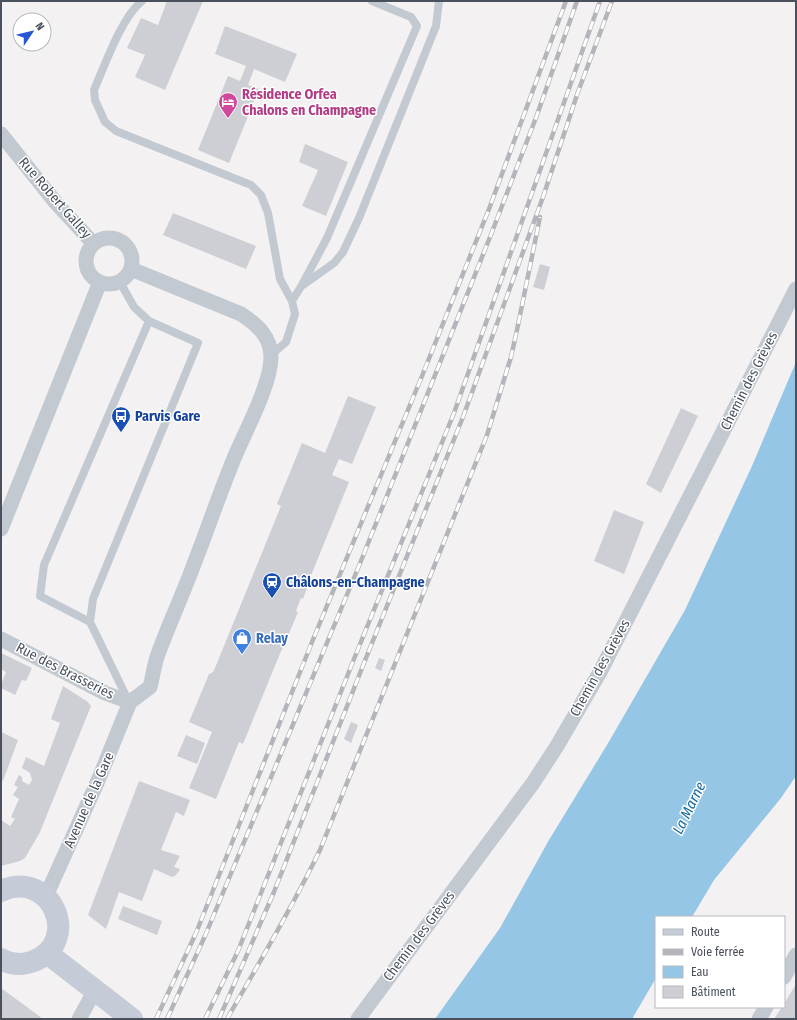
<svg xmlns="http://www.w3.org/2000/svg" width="797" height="1020" viewBox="0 0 797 1020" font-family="'Fira Sans Condensed',sans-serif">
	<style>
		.water { fill: #95c6e5 }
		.building { fill: #cecfd5 }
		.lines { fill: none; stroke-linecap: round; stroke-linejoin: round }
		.lane { stroke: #c3c9d1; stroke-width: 8 }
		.street { stroke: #c3c9d1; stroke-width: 15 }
		.secondary { stroke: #c6cbd8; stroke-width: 22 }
		.rail-casing { stroke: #b4b5ba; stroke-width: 4.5 }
		.rail { stroke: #fff; stroke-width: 3; stroke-dasharray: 9; stroke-linecap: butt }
		.labels { text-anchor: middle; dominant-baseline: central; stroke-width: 3; stroke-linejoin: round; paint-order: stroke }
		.hotel-label { font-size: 14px; font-weight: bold; fill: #b23c85; stroke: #fff; text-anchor: start }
		.street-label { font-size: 14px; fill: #4a515d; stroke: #fff }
		.transit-label { font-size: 14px; font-weight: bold; fill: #164399; stroke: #fff; text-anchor: start }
		.shop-label { font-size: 14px; font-weight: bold; fill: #366cbe; stroke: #fff; text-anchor: start }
		.water-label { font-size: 15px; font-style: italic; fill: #196ca1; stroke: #fff }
	</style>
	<rect width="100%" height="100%" fill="#f3f1f1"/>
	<path class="water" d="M796 362V776L781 798 714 880 692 917H656V978L632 1019H435L500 928 549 840 607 745 685 610 752 466Z"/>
	<path class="building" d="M167 1H203L165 90 135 77 145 55 127 48 141 18 158 25Z
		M225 26 297 54 285 82 254 69 248 85 259 89 229 163 198 150 228 76 240 81 246 66 215 54Z
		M305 144 348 162 326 216 302 206 318 170 299 162Z
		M173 213 256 246 246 269 163 235Z
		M540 264 550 267 544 290 533 287Z
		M348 396 376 407 352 464 339 459 332 475 349 482 308 583H309L303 599 301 598 296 611 298 612 288 636 279 656 243 744 239 742 216 799 189 788 212 732 189 722 209 674 213 672 215 668 281 506 277 504 302 443 325 453Z
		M681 408 698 416 661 493 646 484Z
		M614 510 644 522 624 574 594 561Z
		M1 653 32 668 26 681 22 680 15 695 1 688V685L6 672 1 669Z
		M379 658 385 660 381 671 375 668Z
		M63 686 88 702 91 706 40 832 25 858 20 861 1 866V820L10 826 15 819 11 817 19 799 13 795 18 787 14 785 19 775 22 777V781L29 785 32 780 30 773 22 768 26 757 44 766 60 723 51 719Z
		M351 722 358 725 351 743 344 739Z
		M1 732 18 740 3 781 1 779Z
		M186 735 205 743 197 764 177 756Z
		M139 781 190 800 184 816 176 812 161 850 180 856 174 867 180 869 179 871 175 876 172 877 154 869 142 901 119 892 106 929 88 915Z
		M123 906 162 921 157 935 118 919Z
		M796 984V1019H774L782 1007H784V1004Z
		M1 988 31 1010 43 1019H1Z"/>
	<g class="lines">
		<path class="lane" d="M142 1C121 18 105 65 94 90L95 100 105 122 116 131 251 185 261 195 268 213 280 279 292 301 295 314 286 342 271 355
			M120 282 134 307 149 321 198 343 93 599 90 622 129 702
			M303 285 334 263 343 252 359 218 436 26 439 1
			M292 301 302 285 327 238 417 26 411 17 372 1
			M90 622 40 596 44 565 149 321"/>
		<path class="street" d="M1 134 56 203 93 243
			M86 261a23 23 0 1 1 46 0a23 23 0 1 1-46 0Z
			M1 529 100 282
			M1 639 105 693 130 702
			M130 702 150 687C153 676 154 665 158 654 169 624 183 594 194 564 208 528 220 492 235 456 246 430 271 384 271 357 271 336 256 324 241 314L131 269
			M46 896 97 783 130 702
			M784 977 796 955
			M79 1019 95 990
			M358 1019 533 783 557 746 600 672 796 289
			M759 1019 766 1007"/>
		<path class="secondary" d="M1 891C52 868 82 942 34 961 23 965 11 965 1 959
			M47 953 132 1019"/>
		<defs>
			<path id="rail" d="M156 1019 196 933 312 642 422 376 489 209 566 1
				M167 1019 205 936 361 561 492 232 537 115 577 1
				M205 1019 238 951 354 659 454 413 600 1
				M219 1019 274 892 364 663 463 417 543 197 578 92 612 1
				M227 1019C259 963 292 908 320 850L487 435 511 357 517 330 540 217"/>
		</defs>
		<use href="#rail" class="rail-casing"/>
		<use href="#rail" class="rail"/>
	</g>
	<defs>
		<symbol id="hotel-pin" viewBox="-11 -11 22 30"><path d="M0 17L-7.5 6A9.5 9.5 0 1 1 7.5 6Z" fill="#d1479c" stroke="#fff"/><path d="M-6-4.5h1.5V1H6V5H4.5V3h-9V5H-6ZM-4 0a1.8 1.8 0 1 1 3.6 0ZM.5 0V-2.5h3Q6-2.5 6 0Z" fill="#fff"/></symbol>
		<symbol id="bus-pin" viewBox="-11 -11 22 30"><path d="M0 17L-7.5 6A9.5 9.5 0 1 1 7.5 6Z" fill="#1a4fb4" stroke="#fff"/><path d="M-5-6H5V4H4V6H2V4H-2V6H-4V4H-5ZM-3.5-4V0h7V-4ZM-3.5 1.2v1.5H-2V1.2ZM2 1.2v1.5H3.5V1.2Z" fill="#fff"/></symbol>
		<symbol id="station-pin" viewBox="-11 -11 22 30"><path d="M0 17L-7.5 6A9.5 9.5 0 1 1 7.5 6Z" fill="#1a4fb4" stroke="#fff"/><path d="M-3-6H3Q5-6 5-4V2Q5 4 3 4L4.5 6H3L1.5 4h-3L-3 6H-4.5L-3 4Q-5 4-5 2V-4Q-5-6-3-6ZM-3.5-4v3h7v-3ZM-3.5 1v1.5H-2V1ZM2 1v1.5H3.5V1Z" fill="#fff"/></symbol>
		<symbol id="shop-pin" viewBox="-11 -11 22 30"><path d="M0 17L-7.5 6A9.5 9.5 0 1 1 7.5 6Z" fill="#3f7fe0" stroke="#fff"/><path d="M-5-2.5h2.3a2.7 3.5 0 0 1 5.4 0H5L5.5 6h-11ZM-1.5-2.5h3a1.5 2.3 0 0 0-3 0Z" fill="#fff"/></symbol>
	</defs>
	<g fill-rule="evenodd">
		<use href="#hotel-pin" x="217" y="91" width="22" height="30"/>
		<use href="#bus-pin" x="110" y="405" width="22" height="30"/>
		<use href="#station-pin" x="261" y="571" width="22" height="30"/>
		<use href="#shop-pin" x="231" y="627" width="22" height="30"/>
	</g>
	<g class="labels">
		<g class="hotel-label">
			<text x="242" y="94">Résidence Orfea<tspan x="242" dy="16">Chalons en Champagne</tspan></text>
		</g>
		<g class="street-label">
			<text transform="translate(55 198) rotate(49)">Rue Robert Galley</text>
			<text transform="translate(749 381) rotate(-63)">Chemin des Grèves</text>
			<text transform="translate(600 668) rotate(-61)">Chemin des Grèves</text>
			<text transform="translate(65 671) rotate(27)">Rue des Brasseries</text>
			<text transform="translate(89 800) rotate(-66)">Avenue de la Gare</text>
			<text transform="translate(419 936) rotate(-53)">Chemin des Grèves</text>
		</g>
		<g class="transit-label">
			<text x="135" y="416">Parvis Gare</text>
			<text x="286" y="582">Châlons-en-Champagne</text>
		</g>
		<g class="shop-label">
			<text x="256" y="638">Relay</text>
		</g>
		<g class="water-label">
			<text transform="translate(689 808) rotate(-64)">La Marne</text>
		</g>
	</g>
	<rect width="797" height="1020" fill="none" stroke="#4a515d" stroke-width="4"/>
	<rect x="655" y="916" width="130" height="92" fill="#ffffff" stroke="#b7b9be"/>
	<rect x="663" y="929" width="20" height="6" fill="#c6cbd8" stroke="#b7b9be"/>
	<text x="691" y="936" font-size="12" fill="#4a515d">Route</text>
	<rect x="663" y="949" width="20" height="6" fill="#b4b5ba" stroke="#b7b9be"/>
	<text x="691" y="956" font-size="12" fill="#4a515d">Voie ferrée</text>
	<rect x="663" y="966" width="20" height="12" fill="#95c6e5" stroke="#b7b9be"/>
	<text x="691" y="976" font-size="12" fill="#4a515d">Eau</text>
	<rect x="663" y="986" width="20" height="12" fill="#cecfd5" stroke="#b7b9be"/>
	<text x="691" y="996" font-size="12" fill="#4a515d">Bâtiment</text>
	<g transform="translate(32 32) rotate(55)"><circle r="19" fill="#ffffff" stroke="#b7b9be"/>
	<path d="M0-3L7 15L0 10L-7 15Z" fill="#2956d5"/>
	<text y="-6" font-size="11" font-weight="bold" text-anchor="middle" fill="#4a515d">N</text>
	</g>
</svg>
